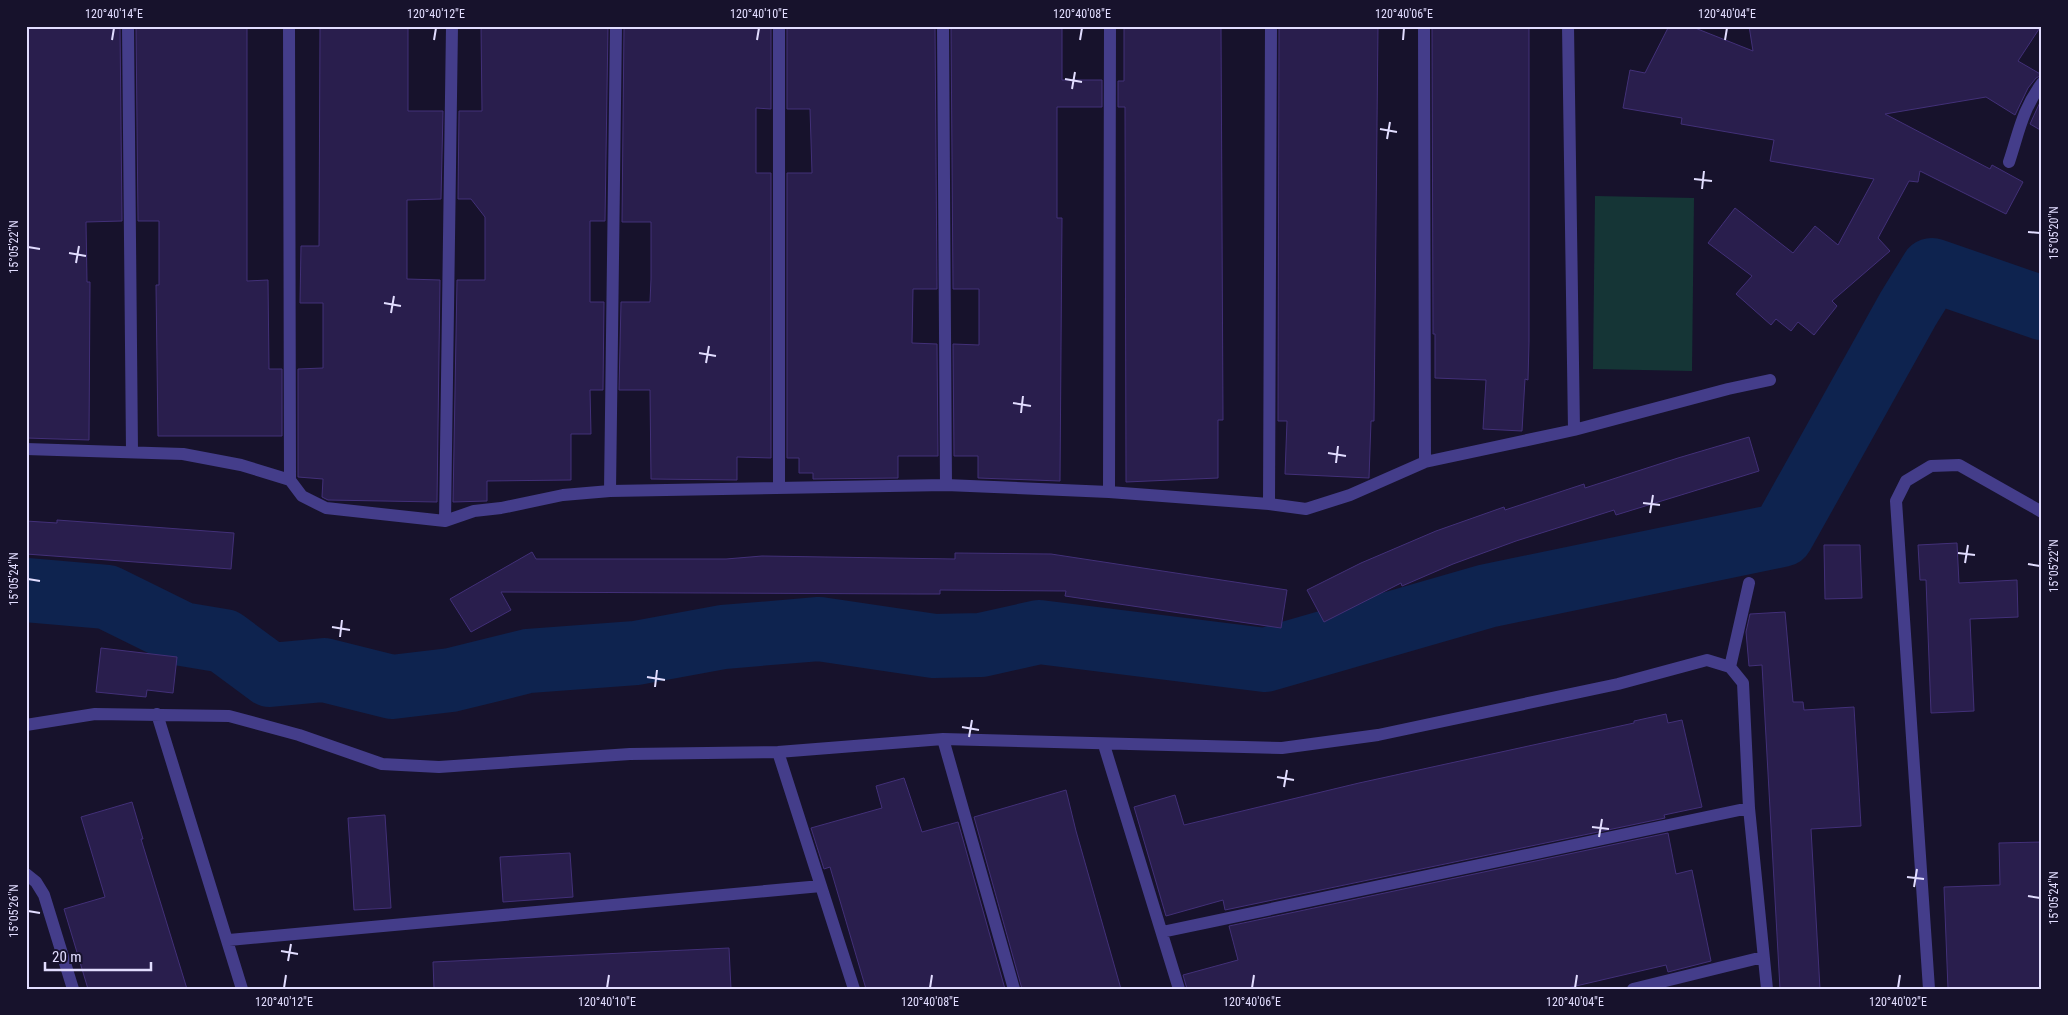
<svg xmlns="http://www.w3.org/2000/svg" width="2068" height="1015" viewBox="0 0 2068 1015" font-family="'Roboto Condensed',sans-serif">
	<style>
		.green { fill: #153536 }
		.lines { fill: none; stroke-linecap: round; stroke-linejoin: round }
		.river { stroke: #0e234f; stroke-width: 64 }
		.building { fill: #291e4d; stroke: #423078 }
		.minor { stroke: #443d8a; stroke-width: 12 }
		.ticks { fill: none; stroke: #e2ddff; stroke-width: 2 }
		.neatline { fill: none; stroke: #e2ddff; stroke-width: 2 }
		.ticks-label { font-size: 12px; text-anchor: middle; fill: #e2ddff }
	</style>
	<rect width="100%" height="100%" fill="#17122c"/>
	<path class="green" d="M1595 196 1694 198 1692 371 1593 369Z"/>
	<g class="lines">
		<path class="river" d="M26 590 107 597 182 634 224 641 270 675 324 670 392 687 451 680 528 661 636 653 723 637 819 629 934 646 981 645 1039 632 1265 660 1487 596 1782 535 1908 309 1932 270 2042 308"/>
	</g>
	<path class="building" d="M26 26H120L122 221 86 222 87 282H90L89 440 26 438Z
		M136 26H247V281L268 280 269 369H282V436H158L156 285H159V221H138Z
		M320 26H408V111H443L441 199 407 200V279L440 280 437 502 328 500 322 497 323 479 298 477V369L323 368V303H300L301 246H319Z
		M481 26H608L605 221H590V302H604L603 390H590L591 434H571V480L487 481V501L453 502 457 280H485V217L471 199H458L459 111H482Z
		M624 26H771V109L756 108V173H771V458L737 457V480L651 479 650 390H619L621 302H650L651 279V222H622Z
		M787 26H935L937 289H913L912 343 937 344 938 456H898V478L813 479V473H799V458H787V173H812L810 109H787Z
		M951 26H1062V80H1102V107H1057V218H1062L1060 481 978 478V456H954L953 344 979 345V289H953Z
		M1124 26H1221L1223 420H1218V478L1126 482 1125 107H1118V81H1124Z
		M1279 26H1378L1374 421H1371L1369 478 1285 474 1287 421H1278Z
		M1432 26H1529V342L1528 380 1525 379 1522 431 1483 429 1486 380 1435 378V334H1433Z
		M1669 26H1690L1753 51 1749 26H2041L2018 61 2042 75 2036 78 2028 88 2015 115 1986 97 1885 114 1990 169 1992 165 2023 182 2006 214 1920 171 1918 182 1909 181 1878 238 1890 251 1832 301 1837 306 1814 335 1798 322 1791 331 1776 319 1771 325 1736 294 1752 276 1708 243 1735 208 1793 253 1815 226 1838 245 1874 179 1770 161 1774 140 1681 124 1682 118 1623 108 1630 70 1645 73Z
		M2042 98V131L2030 124Z
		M1749 437 1759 471 1616 515 1614 510 1516 541 1453 564 1402 586 1401 583 1324 622 1307 590 1361 563 1436 531 1504 507 1505 510 1584 484 1585 488 1678 458Z
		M57 520 234 533 231 569 26 554V521L57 523Z
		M1957 543 1959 583 2017 580 2018 617 1970 619 1974 711 1931 713 1926 580H1920L1918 545Z
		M1824 545H1860L1862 598 1825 599Z
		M532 552 536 559H726L762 556 955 559V553L1051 554 1287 590 1281 628 1065 596 1066 591 940 590V594H918L501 592 511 610 471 632 450 599Z
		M1785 612 1793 702H1803L1804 710 1854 707 1861 826 1811 829 1820 989H1780L1762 665 1749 666 1746 632 1750 614Z
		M101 648 177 657 173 693 147 690 146 697 96 692Z
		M1666 714 1668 723 1682 720 1702 807 1664 815 1665 818 1225 910 1223 900 1166 916 1134 807 1175 795 1184 825 1359 783 1634 723V721Z
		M904 778 922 832 958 822 1005 989H866L830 867 824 869 811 828 882 808 876 786Z
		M1066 790 1076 831 1121 989H1022L974 817Z
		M132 802 143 839H141L187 989H88L64 909 105 897 81 817Z
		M385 815 391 908 354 910 348 818Z
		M1668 833 1676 874 1692 870 1711 961 1668 972 1666 965 1563 989H1187L1183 975 1238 960 1229 926Z
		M2042 842V989H1948L1944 887 2000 885 1999 843Z
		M570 853 573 897 503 902 500 857Z
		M729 948 731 989H434L433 962Z"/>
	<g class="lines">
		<path class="minor" d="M128 26 132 451
			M289 26 290 480
			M779 26V488
			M943 26 946 485
			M1424 26 1425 462
			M1568 26 1574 430
			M2009 162C2019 132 2022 110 2042 83
			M26 449 183 454 241 465 290 480 302 496 326 508 445 521 474 511 501 508 563 495 610 491 946 485 1109 492 1269 504 1306 509 1350 495 1425 462 1574 430 1728 389 1770 380
			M610 491 616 26
			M1109 492 1110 26
			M1269 504 1271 26
			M445 521 452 26
			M1730 667 1749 583
			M157 714 242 989
			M26 725 95 714 229 716 299 735 382 764 439 767 630 754 778 752 943 739 1282 748 1378 735 1618 684 1707 660 1730 667 1743 683 1749 808 1767 989
			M943 739 1014 989
			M1104 745 1179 989
			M778 752 854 989
			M26 874 36 882 44 895 73 989
			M1162 932 1749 808
			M229 940 821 886
			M1633 989 1763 957
			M1929 989 1896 501 1906 481 1931 466 1959 465 2042 512"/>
	</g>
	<path class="ticks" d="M112 40 114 28M434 40 436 28M757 40 759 28M1080 40 1082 28M1403 40 1404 28M1725 40 1727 28M1065 79 1082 82M1072 89 1075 72M1380 129 1397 132M1387 139 1390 122M1694 179 1712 181M1702 189 1704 171M2028 232 2040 233M28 247 40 249M69 253 86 256M76 263 79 246M384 303 401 306M391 313 394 296M699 353 716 356M706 363 709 346M1013 403 1031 406M1021 413 1023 396M1328 453 1346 456M1336 463 1338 446M1643 503 1660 505M1650 513 1653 495M1958 553 1975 555M1965 563 1968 545M2028 564 2040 566M28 579 40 581M332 627 350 630M340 637 342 620M647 677 665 680M655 687 657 670M962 727 979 730M969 737 972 720M1277 777 1294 780M1284 787 1287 770M1592 827 1609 829M1599 837 1602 819M1907 877 1924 879M1914 887 1917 869M2028 896 2040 898M28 911 40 913M281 951 298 954M288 961 291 944M284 988 286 975M607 988 609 975M930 988 932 975M1252 988 1254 975M1575 988 1577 975M1898 988 1900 975"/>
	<rect width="2068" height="1015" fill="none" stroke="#17122c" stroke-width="55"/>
	<path d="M45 962v8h106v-8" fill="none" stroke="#e2ddff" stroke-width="2.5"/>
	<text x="52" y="962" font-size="15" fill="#e2ddff" stroke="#17122c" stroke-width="4" paint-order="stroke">20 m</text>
	<rect x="28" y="28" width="2012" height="960" class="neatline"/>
	<g class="ticks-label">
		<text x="114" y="18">120°40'14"E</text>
		<text x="436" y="18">120°40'12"E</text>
		<text x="759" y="18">120°40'10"E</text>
		<text x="1082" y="18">120°40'08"E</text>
		<text x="1404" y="18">120°40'06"E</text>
		<text x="1727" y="18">120°40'04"E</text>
		<text transform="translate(2054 233) rotate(-90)" y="4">15°05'20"N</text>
		<text transform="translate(14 247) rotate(-90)" y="4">15°05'22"N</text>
		<text transform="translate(2054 566) rotate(-90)" y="4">15°05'22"N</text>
		<text transform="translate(14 579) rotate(-90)" y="4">15°05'24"N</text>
		<text transform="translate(2054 898) rotate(-90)" y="4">15°05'24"N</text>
		<text transform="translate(14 911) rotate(-90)" y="4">15°05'26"N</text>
		<text x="284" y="1006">120°40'12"E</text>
		<text x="607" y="1006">120°40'10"E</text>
		<text x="930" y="1006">120°40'08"E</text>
		<text x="1252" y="1006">120°40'06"E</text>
		<text x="1575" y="1006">120°40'04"E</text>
		<text x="1898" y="1006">120°40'02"E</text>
	</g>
</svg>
